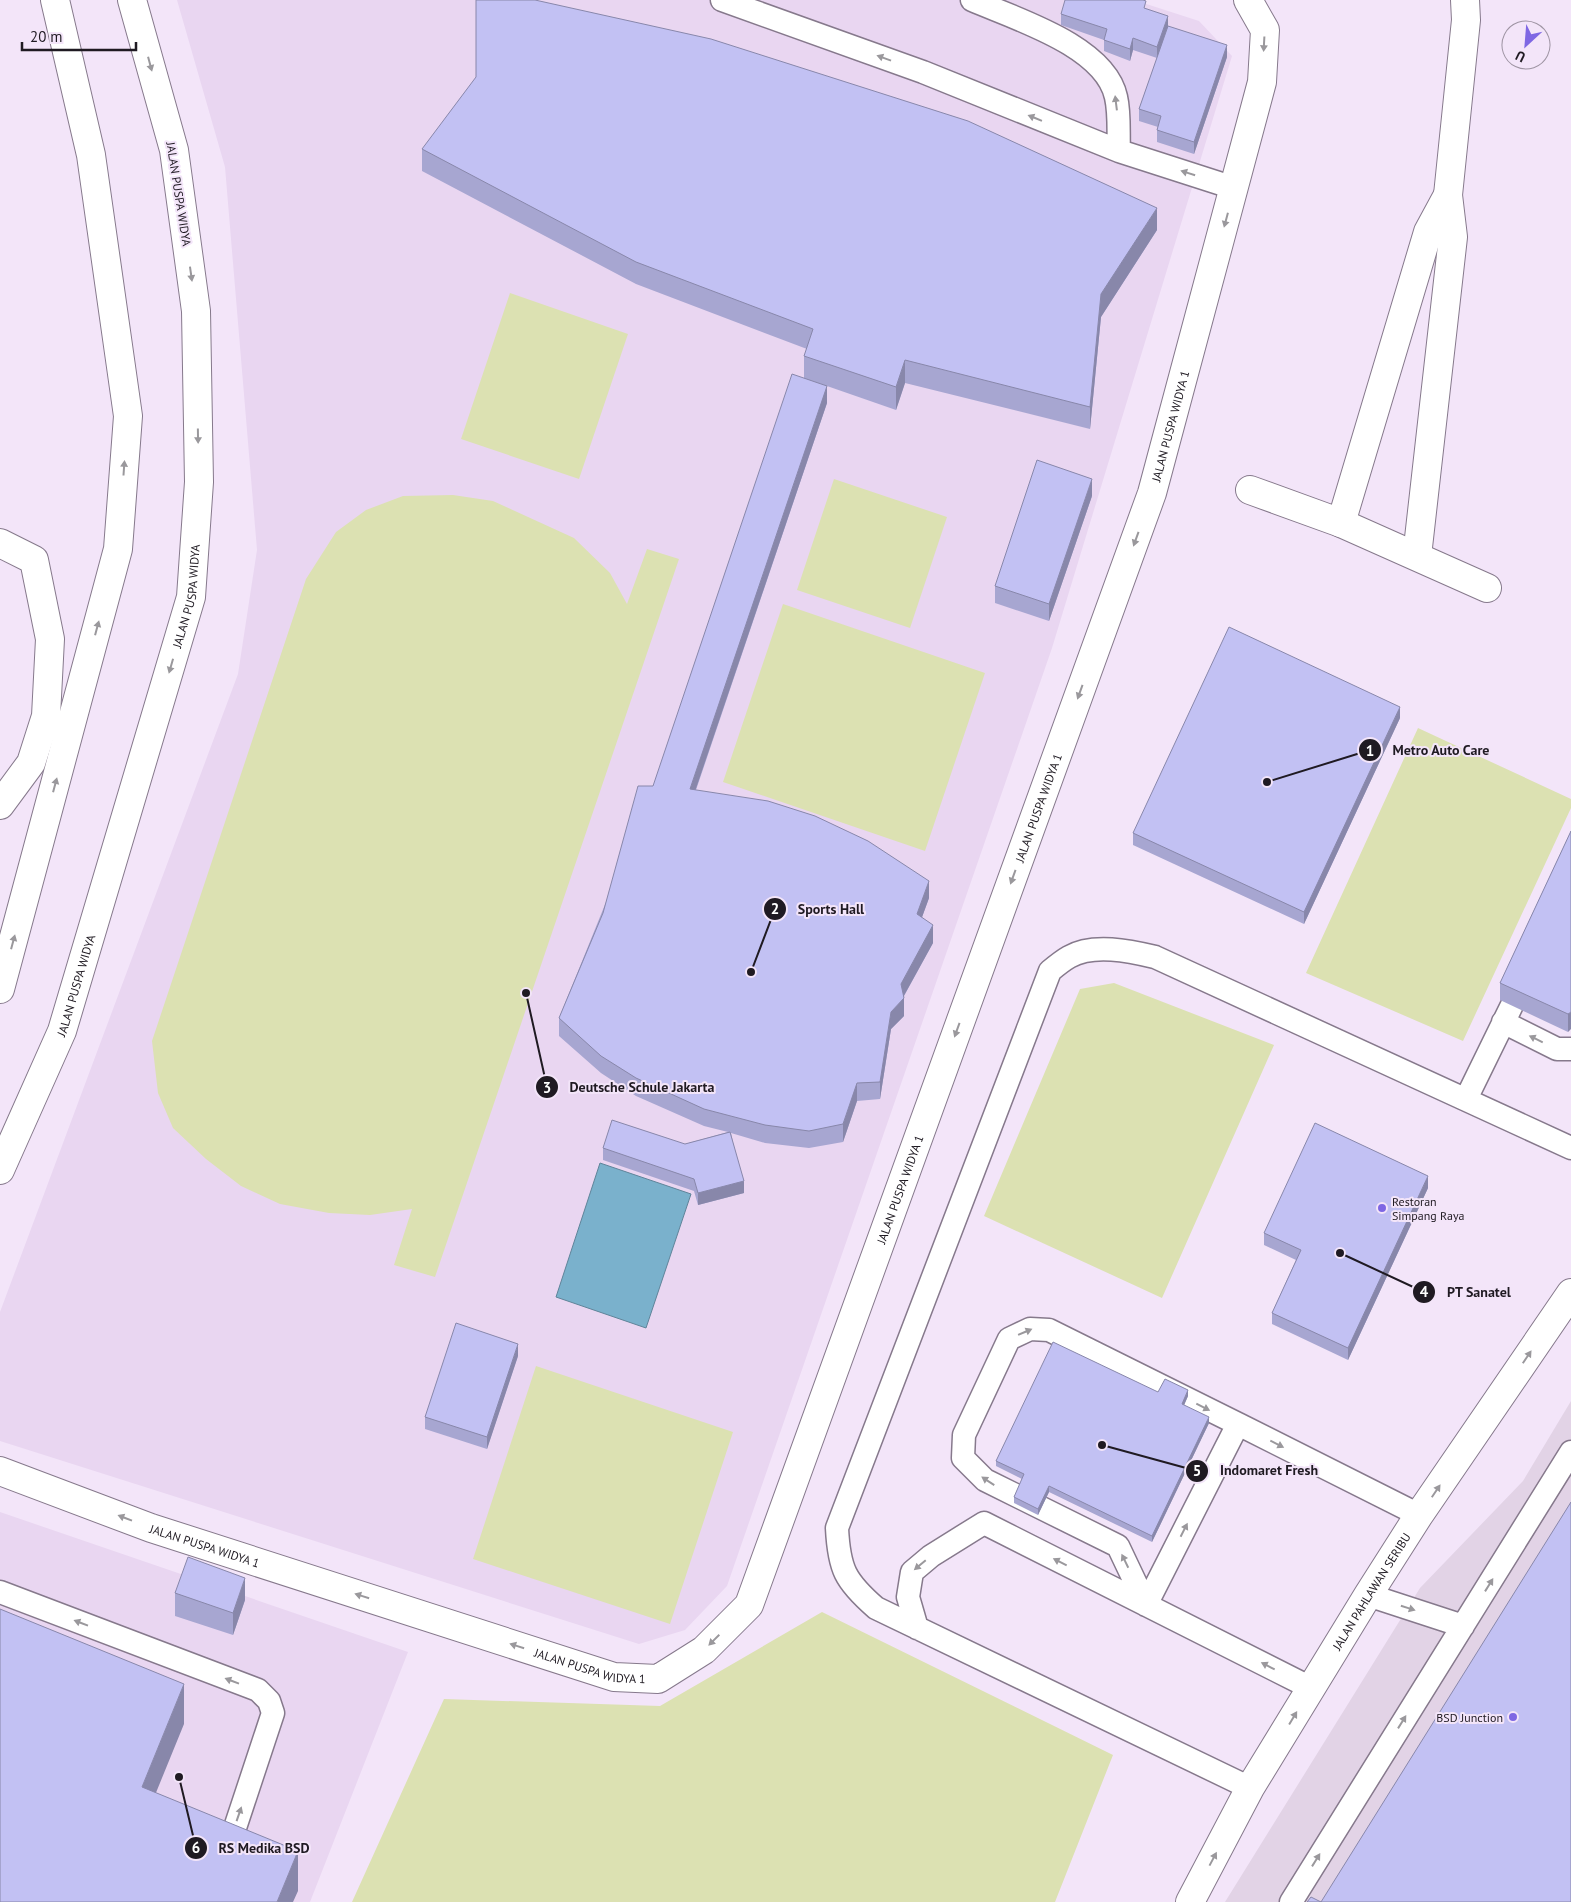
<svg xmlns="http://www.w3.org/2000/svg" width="1571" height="1902" viewBox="0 0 1571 1902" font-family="'PT Sans',sans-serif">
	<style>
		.commercial { fill: #e2d3e6 }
		.built { fill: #e9d6f1 }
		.green { fill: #dce1b2 }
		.water { fill: #7ab1cc; stroke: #5f8499 }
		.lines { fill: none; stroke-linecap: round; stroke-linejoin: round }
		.lane-casing { stroke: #86798c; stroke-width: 25 }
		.street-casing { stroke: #86798c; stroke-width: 30 }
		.primary-casing { stroke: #86798c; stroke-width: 30 }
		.lane { stroke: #fff; stroke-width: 22 }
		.street { stroke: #fff; stroke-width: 28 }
		.primary { stroke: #fff; stroke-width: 28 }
		.wall { fill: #a7a6d1 }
		.shaded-wall { fill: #8887aa }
		.building { fill: #c2c1f3; stroke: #8887aa }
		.oneway { fill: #9a989c }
		.poi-dot { fill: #7e67e3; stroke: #f3e5f9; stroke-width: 2 }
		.labels { text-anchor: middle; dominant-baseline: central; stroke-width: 4; stroke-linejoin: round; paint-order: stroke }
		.street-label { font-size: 12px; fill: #1f1a22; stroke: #f3e5f9 }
		.poi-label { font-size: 12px; fill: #1f1a22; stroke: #f3e5f9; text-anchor: start }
		.leader { fill: none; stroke: #1f1a22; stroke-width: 2 }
		.callout-dot { fill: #1f1a22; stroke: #f3e5f9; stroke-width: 2 }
		.mark-label { font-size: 15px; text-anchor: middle; font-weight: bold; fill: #fff }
		.callout-label { font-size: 14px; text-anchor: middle; font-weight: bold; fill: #1f1a22; stroke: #f3e5f9; stroke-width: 4; stroke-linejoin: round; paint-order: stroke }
	</style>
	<rect width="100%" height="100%" fill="#f3e5f9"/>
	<path class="commercial" d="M1571 1401V1902H1225L1420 1588 1523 1481Z"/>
	<path class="built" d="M177 0H1134L1199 21 1232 56 1052 648 727 1586 685 1630 639 1644 0 1441V1312L238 674 257 550 225 167Z
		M0 1512 408 1652 310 1902H0Z"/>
	<path class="green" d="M510 293 628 334 579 479 461 439Z
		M834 479 947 517 910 628 797 590Z
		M453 495 493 501 574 538 610 573 627 604 647 549 679 559 435 1277 394 1265 412 1209 370 1215 329 1213 280 1204 241 1186 206 1159 173 1128 158 1093 152 1041 306 579 336 532 366 510 403 496Z
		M783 604 985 673 925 851 723 782Z
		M1418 728 1571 799V808L1463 1041 1306 973Z
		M1114 983 1274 1045 1162 1298 984 1216 1080 989Z
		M536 1366 733 1432 670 1624 473 1559Z
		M822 1612 1113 1755 1055 1902H352L444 1699 660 1706Z"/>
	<path class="water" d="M600 1163 691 1194 646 1328 556 1297Z"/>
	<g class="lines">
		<defs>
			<path id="lane" d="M722 0 923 72 1119 151 1234 188
				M972 0C1016 19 1105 46 1116 97 1120 114 1118 134 1119 151
				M1503 1022 1557 1049H1571
				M1466 1099 1512 1005
				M0 1592 258 1690 269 1701 273 1713 226 1855
				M1368 1595 1463 1626
				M1146 1605 1118 1546 985 1480 963 1458 964 1435 1009 1339 1030 1329 1049 1330 1238 1424
				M1146 1605 1238 1424 1419 1515
				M917 1628 908 1597 912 1572 931 1556 984 1523 1311 1688
				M1250 1788 876 1608C845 1581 839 1569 837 1528L1050 971C1056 966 1062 961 1069 957 1093 943 1130 951 1155 957L1571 1148
				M1291 1902 1571 1452"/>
			<g id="street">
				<path d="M1250 490 1341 523 1487 588"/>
				<path d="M1341 523 1428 232 1448 195"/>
				<path d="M0 543 34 560 50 639 46 716 31 763 0 805"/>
				<path d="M1417 556 1453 237 1448 195 1466 20 1465 0"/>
				<path d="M0 989 118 549 128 416 91 155 55 0"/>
				<path id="s1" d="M0 1170 62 1031 191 597 199 482 196 311 174 150 132 0"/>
				<path id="s2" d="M0 1471 151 1528 614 1677 658 1679 704 1650 749 1605 1152 493 1262 82 1265 30 1248 0"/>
			</g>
			<g id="primary">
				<path id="s3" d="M1190 1902 1250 1788 1368 1595 1419 1515 1571 1293"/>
			</g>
		</defs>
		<use href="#lane" class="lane-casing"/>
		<use href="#street" class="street-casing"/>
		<use href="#primary" class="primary-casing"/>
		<use href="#lane" class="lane"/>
		<use href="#street" class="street"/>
		<use href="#primary" class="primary"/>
	</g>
	<path class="wall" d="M1146 9 1168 26 1227 57 1194 154 1157 142V130L1158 127 1139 121V109L1157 58 1133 50 1130 61 1104 51V40L1061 25V14Z
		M422 149 1157 230 1101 317 1090 429 905 383 896 410 827 386V403L696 790 929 898 922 917 933 943 904 996V1016L891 1029 880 1099 857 1101 843 1142 809 1148 765 1143 731 1133 744 1193 698 1205 694 1191 603 1160V1148L685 1144 728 1132 704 1126 636 1096 601 1073 559 1036V1018L653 786 804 378V356L807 349 636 284 422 171Z
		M1092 496 1049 621 995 603V586Z
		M1400 718 1304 924 1133 845V833Z
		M1571 831 1568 1032 1500 1000V983Z
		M1428 1188 1348 1360 1272 1324V1313L1296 1260 1264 1245V1233Z
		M518 1356 487 1449 425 1429V1417Z
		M1158 1392 1188 1396 1184 1405 1209 1423 1152 1542 1049 1492 1038 1515 1014 1503V1497L1022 1479 996 1466V1461Z
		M175 1593 245 1600 233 1635 175 1616Z"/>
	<path class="shaded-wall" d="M1168 16V28L1157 58V47Z
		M1133 38V50L1130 61V49Z
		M1227 45V57L1194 154V142Z
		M1157 208V230L1101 317 1090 429V407L1101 294Z
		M905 360V383L896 410V387Z
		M827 386V403L690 806V789Z
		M1092 479V496L1049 621V604Z
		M1400 707V718L1304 924V912Z
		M929 881V898L917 931V914Z
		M933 925V943L901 1001V984Z
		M904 998V1016L891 1029 880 1099V1082L891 1012Z
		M1571 1012V1029L1568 1032V1014Z
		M857 1083V1101L843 1142V1124Z
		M1428 1176V1188L1348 1360V1348Z
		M744 1181V1193L698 1205V1193Z
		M518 1344V1356L487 1449V1437Z
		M1188 1390V1396L1182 1410V1404Z
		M1209 1417V1423L1152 1542V1536Z
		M1049 1486V1492L1038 1515V1509Z
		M245 1578V1600L233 1635V1613Z
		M184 1684V1724L142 1827V1787Z
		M298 1851V1891L293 1902H277Z"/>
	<path class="building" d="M476 0H535L711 39 968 121 1157 208 1101 294 1090 407 905 360 896 387 804 356 813 329 636 262 422 149 476 77Z
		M1065 0H1143L1146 1 1144 8 1168 16 1157 47 1133 38 1130 49 1104 40 1107 29 1061 14Z
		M1168 26 1227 45 1194 142 1157 130 1161 116 1139 109Z
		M792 374 827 386 690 789 768 801 815 816 868 841 929 881 917 914 933 925 901 984 904 998 891 1012 880 1082 857 1083 843 1124 809 1131 765 1125 704 1109 636 1078 601 1056 559 1018 603 913 638 786H653Z
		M1037 460 1092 479 1049 604 995 586Z
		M1229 627 1400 707 1304 912 1133 833Z
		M1571 831V1012L1568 1014 1500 983Z
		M612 1120 685 1144 730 1132 744 1181 698 1193 694 1179 603 1148Z
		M1315 1123 1428 1176 1348 1348 1272 1313 1301 1250 1264 1233Z
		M456 1323 518 1344 487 1437 425 1417Z
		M1053 1342 1158 1392 1165 1379 1188 1390 1182 1404 1209 1417 1152 1536 1049 1486 1038 1509 1014 1497 1024 1474 996 1461Z
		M1571 1502V1902H1307L1311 1897 1321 1902Z
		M188 1557 245 1578 233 1613 175 1593Z
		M0 1609 184 1684 142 1787 298 1851 277 1902H0Z"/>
	<defs><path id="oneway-solid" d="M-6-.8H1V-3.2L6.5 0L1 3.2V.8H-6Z" transform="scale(1.25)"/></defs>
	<g class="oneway">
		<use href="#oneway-solid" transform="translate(1264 44) rotate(93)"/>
		<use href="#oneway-solid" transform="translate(884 58) rotate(-160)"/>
		<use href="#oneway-solid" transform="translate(150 64) rotate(75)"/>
		<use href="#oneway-solid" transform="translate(1116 103) rotate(-97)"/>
		<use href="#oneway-solid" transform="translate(1035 118) rotate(-158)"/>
		<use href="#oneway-solid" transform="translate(1188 173) rotate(-162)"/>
		<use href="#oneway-solid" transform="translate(1226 220) rotate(105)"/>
		<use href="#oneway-solid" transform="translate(191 274) rotate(82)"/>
		<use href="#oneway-solid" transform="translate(198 436) rotate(89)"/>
		<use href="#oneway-solid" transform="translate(124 468) rotate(-86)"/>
		<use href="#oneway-solid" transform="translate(1136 539) rotate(110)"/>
		<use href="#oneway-solid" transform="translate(97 628) rotate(-75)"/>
		<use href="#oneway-solid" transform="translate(171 666) rotate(106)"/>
		<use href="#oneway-solid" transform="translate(1080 692) rotate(110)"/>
		<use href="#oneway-solid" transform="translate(55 785) rotate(-75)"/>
		<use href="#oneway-solid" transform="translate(1013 877) rotate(110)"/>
		<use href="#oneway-solid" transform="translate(13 942) rotate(-75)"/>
		<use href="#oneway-solid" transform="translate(957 1030) rotate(110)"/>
		<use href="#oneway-solid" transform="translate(1536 1039) rotate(-154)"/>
		<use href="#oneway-solid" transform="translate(1025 1332) rotate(-23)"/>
		<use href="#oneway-solid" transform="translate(1527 1357) rotate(-56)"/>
		<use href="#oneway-solid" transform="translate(1203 1407) rotate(27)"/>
		<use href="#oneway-solid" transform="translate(1277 1444) rotate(27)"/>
		<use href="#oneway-solid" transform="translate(988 1481) rotate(-147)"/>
		<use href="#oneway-solid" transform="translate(1436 1491) rotate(-56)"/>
		<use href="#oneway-solid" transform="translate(125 1518) rotate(-159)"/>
		<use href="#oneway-solid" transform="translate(1184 1530) rotate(-63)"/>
		<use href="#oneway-solid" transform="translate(1125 1561) rotate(-116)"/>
		<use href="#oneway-solid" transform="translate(1060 1562) rotate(-153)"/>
		<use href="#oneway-solid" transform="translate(920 1565) rotate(140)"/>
		<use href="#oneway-solid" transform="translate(1489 1585) rotate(-58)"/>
		<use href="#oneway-solid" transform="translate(362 1596) rotate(-162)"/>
		<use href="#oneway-solid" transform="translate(1408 1608) rotate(18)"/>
		<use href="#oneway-solid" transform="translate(81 1623) rotate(-159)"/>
		<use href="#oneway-solid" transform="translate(714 1640) rotate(135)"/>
		<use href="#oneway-solid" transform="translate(517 1646) rotate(-162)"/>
		<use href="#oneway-solid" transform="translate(1268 1666) rotate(-153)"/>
		<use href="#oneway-solid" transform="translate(232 1681) rotate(-159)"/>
		<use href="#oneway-solid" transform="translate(1293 1718) rotate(-59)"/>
		<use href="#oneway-solid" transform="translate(1402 1722) rotate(-58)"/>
		<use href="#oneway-solid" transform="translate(239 1814) rotate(-71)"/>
		<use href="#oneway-solid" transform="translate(1213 1859) rotate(-62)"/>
		<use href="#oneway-solid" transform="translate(1316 1860) rotate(-58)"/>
	</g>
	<g class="poi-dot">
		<circle cx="1382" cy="1208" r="5"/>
		<circle cx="1513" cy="1717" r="5"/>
	</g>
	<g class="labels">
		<g class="street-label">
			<text transform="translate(179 194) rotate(81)">JALAN PUSPA WIDYA</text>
			<text stroke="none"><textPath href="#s2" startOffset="2062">JALAN PUSPA WIDYA 1</textPath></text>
			<text stroke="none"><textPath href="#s1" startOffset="605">JALAN PUSPA WIDYA</textPath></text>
			<text stroke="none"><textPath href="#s2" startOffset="1658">JALAN PUSPA WIDYA 1</textPath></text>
			<text stroke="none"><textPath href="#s1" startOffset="200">JALAN PUSPA WIDYA</textPath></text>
			<text stroke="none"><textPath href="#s2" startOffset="1252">JALAN PUSPA WIDYA 1</textPath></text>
			<text stroke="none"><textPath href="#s2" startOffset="218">JALAN PUSPA WIDYA 1</textPath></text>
			<text stroke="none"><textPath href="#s3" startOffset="360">JALAN PAHLAWAN SERIBU</textPath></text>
			<text stroke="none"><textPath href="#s2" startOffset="622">JALAN PUSPA WIDYA 1</textPath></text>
		</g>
		<g class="poi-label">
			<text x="1392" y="1201">Restoran<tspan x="1392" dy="14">Simpang Raya</tspan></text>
			<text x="1503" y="1717" text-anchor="end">BSD Junction</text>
		</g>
	</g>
	<path class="leader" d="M1267 782L1370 750M751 972L775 909M526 993L547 1087M1340 1253L1424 1292M1102 1445L1197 1471M179 1777L196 1848"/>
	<g class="callout-dot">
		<circle cx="1267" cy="782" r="5"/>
		<circle cx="751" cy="972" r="5"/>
		<circle cx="526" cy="993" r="5"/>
		<circle cx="1340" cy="1253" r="5"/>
		<circle cx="1102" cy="1445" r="5"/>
		<circle cx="179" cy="1777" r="5"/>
		<circle cx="1370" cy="750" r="12"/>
		<circle cx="775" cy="909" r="12"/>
		<circle cx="547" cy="1087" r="12"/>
		<circle cx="1424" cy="1292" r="12"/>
		<circle cx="1197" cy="1471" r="12"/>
		<circle cx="196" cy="1848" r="12"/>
	</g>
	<g class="mark-label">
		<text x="1370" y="756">1</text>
		<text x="775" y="914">2</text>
		<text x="547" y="1093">3</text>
		<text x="1424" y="1297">4</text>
		<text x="1197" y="1476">5</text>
		<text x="196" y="1853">6</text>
	</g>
	<g class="callout-label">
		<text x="1441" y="755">Metro Auto Care</text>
		<text x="831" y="914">Sports Hall</text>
		<text x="642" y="1092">Deutsche Schule Jakarta</text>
		<text x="1479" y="1297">PT Sanatel</text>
		<text x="1269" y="1475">Indomaret Fresh</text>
		<text x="264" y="1853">RS Medika BSD</text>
	</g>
	<g transform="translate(1526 45) rotate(206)"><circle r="24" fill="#f3e5f9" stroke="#9e94a3"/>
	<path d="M0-4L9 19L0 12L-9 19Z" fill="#7e67e3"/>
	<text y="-8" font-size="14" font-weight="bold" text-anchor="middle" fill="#1f1a22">U</text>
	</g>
	<path d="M22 42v8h114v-8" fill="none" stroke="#1f1a22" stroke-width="2.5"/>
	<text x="30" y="42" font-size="15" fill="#1f1a22" stroke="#f3e5f9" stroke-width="4" paint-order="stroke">20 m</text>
</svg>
